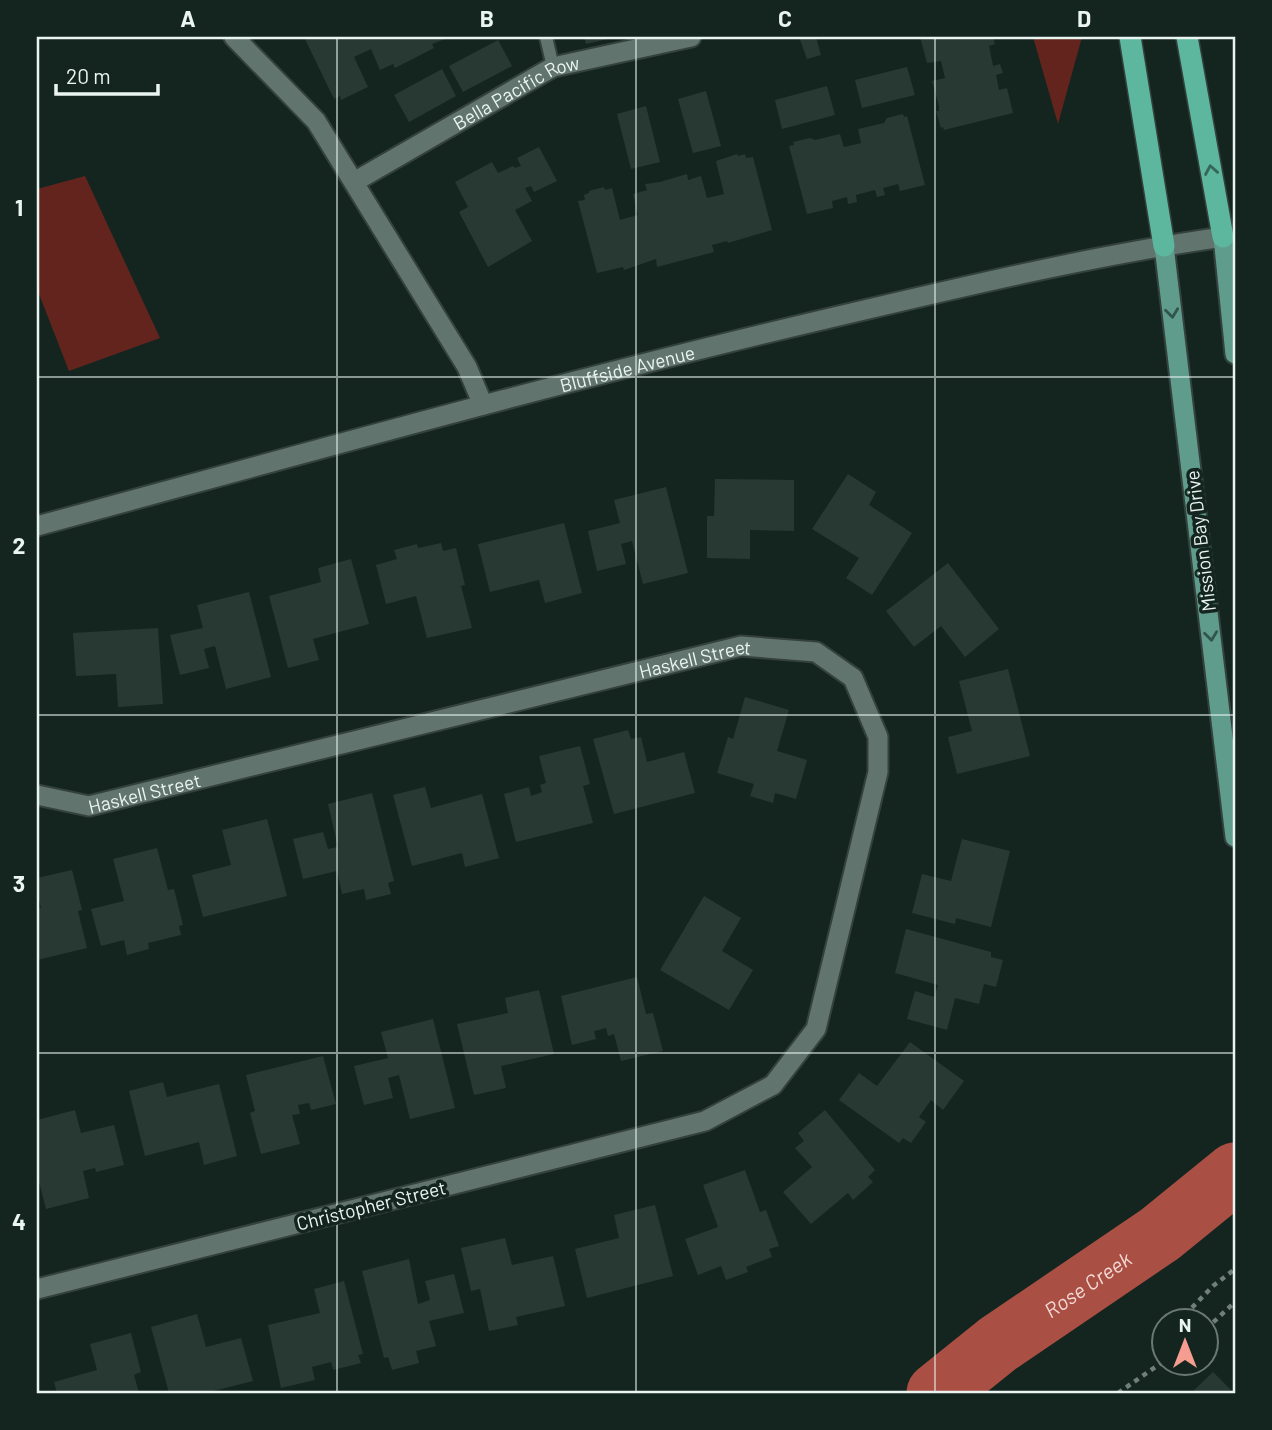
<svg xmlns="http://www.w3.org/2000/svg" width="1272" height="1430" viewBox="0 0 1272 1430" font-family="Barlow,sans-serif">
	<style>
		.green { fill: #62241d }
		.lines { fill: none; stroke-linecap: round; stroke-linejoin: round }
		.river { stroke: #a94f44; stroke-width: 61 }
		.building { fill: #283934 }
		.service-casing { stroke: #34413d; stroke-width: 16 }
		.minor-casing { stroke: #34413d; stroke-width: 23 }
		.tertiary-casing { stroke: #34413d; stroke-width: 23 }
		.primary-casing { stroke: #34413d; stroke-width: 23 }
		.motorway-casing { stroke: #34413d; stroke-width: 24 }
		.path { stroke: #717f7b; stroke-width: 4.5; stroke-dasharray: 5 5; stroke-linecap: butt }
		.service { stroke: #61746e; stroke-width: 12 }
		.minor { stroke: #61746e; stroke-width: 19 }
		.tertiary { stroke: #61746e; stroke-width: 19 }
		.primary { stroke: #5f9c8b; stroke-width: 19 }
		.motorway { stroke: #5db79e; stroke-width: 21 }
		.oneway { stroke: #356759 }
		.oneway2 { stroke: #32554b }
		.grid { fill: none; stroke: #eaf5f2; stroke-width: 2; stroke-opacity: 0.55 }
		.labels { text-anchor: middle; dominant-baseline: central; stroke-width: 7; stroke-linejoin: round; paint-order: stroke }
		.street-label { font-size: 19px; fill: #eaf5f2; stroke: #142520 }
		.water-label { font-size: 21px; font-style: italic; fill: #f3d8d4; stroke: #142520 }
		.neatline { fill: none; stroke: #eaf5f2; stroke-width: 2.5 }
		.grid-label { font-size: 23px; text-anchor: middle; font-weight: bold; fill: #eaf5f2 }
	</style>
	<rect width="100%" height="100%" fill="#142520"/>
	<path class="green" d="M1033 37H1082L1058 124Z
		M85 176 160 338 69 371 37 289V189Z"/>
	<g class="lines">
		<path class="river" id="s1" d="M937 1393 998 1344 1160 1234 1235 1173"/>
	</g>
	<path class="building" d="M304 37H444L445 39 432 44 434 48 395 68 393 64 380 70 371 49 354 57 368 87 341 100 340 96 334 99Z
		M584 37H612V38L586 44Z
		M799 37H816L821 55 807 59Z
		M920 37H985L986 39 993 37 995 44 989 46 993 66 1000 64 1003 73 996 75 999 90 1007 88 1013 113 944 130 943 127 941 128 936 111H939V106L932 81 945 78 941 61 927 63Z
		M498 40 512 66 463 92 449 66Z
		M907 67 915 95 862 108 855 80Z
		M442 69 456 96 409 122 394 95Z
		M827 86 835 115 782 129 775 100Z
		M706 91 721 146 693 153 678 99Z
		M646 106 660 162 631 169 617 114Z
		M903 114 904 117 907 116 925 185 900 191 898 184 883 188 885 195 877 197 875 190 856 195 857 202 848 204 847 197 832 201 833 208 807 214 789 146 794 145 793 142 810 138 815 140 840 134 844 147 861 143 858 129 884 123 887 118Z
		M539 147 557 181 534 192 531 186 525 188 532 201 515 210 532 241 488 267 459 212 468 207 455 182 492 162 498 173 513 166 515 168 521 166 517 158Z
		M737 154 738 156 745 154 746 158 753 157 772 230 728 243 727 241 712 245 714 252 657 267 656 259 624 270 623 267 597 273 578 201 585 200 584 195 589 193V191L604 187 605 190 612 188 620 220 638 215 633 194 647 190 645 184 660 182 687 174 688 180 701 176 707 198 724 194 716 161Z
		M848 474 876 492 869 505 912 533 872 595 846 578 859 558 812 529Z
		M715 479 794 480V531L750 530V559L707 558V516H714Z
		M666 487 688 573 643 584 632 541 621 544 626 564 597 571 588 531 620 523 614 500Z
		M564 523 582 593 545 603 539 580 490 592 478 544Z
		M441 543 443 551 456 548 465 585 461 586 472 628 427 638 416 596 386 604 376 565 397 559 394 550 417 544 418 548Z
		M351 559 369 624 313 639 319 660 288 668 269 596 321 582 318 568Z
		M948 563 999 629 965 657 941 626 914 647 886 611Z
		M249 592 271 677 226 689 215 646 204 649 209 668 180 675 170 635 203 628 197 605Z
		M158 628 163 704 118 707 116 674 76 676 73 633Z
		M1008 669 1030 756 957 774 948 737 972 731 959 681Z
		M745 697 789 710 777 751 807 760 796 799 775 793 773 803 750 796 754 784 717 773 728 737 733 739Z
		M628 730 631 739 641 737 647 762 684 752 695 793 614 814 593 739Z
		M580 746 590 784 583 786 593 823 516 842 504 794 529 787 531 796 542 792 540 785 546 783 539 756Z
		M425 787 431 808 482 794 499 858 465 867 462 853 412 866 393 795Z
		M372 793 394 881 388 883 391 894 366 900 364 889 342 894 337 871 303 879 293 839 323 832 328 849 338 847 328 804Z
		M267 819 287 896 203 917 192 875 231 865 222 830Z
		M962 839 1010 851 991 927 956 918 955 924 912 913 922 874 951 881Z
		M157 848 168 890 174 889 183 925 179 926 181 935 148 943 149 949 127 955 124 940 101 946 91 909 124 901 113 859Z
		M72 870 82 910 78 911 87 948 37 960V908H41L37 891V878Z
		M704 896 741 918 722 951 753 970 729 1010 660 970Z
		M906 929 991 952V957L1003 960 996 987 984 984 979 1004 955 998 947 1030 907 1019 915 991 934 997 938 985 895 973Z
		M637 977 646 1014 653 1013 663 1051 621 1061 614 1034 608 1036 606 1028 594 1031 596 1039 572 1045 561 996Z
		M539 990 554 1054 501 1066 506 1088 474 1095 457 1024 508 1013 505 998Z
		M433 1019 455 1108 410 1119 399 1075 388 1078 393 1098 364 1105 354 1066 388 1058 381 1032Z
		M910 1042 964 1081 943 1110 931 1100 919 1117 926 1122 911 1143 903 1138 899 1143 839 1100 859 1073 877 1086Z
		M323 1056 336 1104 311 1110 309 1103 298 1105 300 1114 292 1115 300 1144 261 1154 250 1113 255 1111 246 1075Z
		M163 1082 167 1097 219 1084 237 1156 204 1165 199 1142 145 1156 129 1091Z
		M75 1110 81 1133 114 1125 124 1165 96 1172 95 1168 83 1171 89 1198 46 1209 37 1174V1120Z
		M825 1110 875 1170 868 1177 873 1182 853 1200 848 1193 811 1224 783 1192 812 1167 795 1148 804 1141 798 1133Z
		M745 1170 760 1212 766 1210 779 1246 769 1249 772 1257 746 1267 748 1272 726 1280 721 1266 698 1275 685 1239 718 1227 703 1185Z
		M655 1205 673 1276 587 1298 575 1249 619 1238 614 1215Z
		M505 1238 512 1265 553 1256 565 1306 516 1317 518 1325 489 1331 480 1289 471 1291 461 1248Z
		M409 1259 418 1304 430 1300 425 1281 454 1274 464 1313 429 1321 436 1346 416 1351 419 1363 392 1370 388 1357 384 1358 362 1271Z
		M344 1281 363 1354 358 1355 361 1363 333 1370 331 1362 312 1367 315 1380 281 1388 268 1325 320 1313 314 1289Z
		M197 1314 206 1347 241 1338 253 1381 205 1393H169L151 1327Z
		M131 1333 141 1372 134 1375 139 1393H57L54 1382 97 1370 90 1344Z
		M1213 1372 1234 1393H1191Z"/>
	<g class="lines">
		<defs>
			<path id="service" d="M546 37 553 67"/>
			<g id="minor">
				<path d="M234 37 316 121 467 367 483 405"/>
				<path id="s2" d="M354 182 553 67 691 37"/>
				<path id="s3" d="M37 795 89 806 741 646 816 652 853 678 878 737V772L816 1029 773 1085 705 1121 37 1289"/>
			</g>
			<g id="tertiary">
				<path id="s4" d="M37 526C299 455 561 381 826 319 958 288 1089 256 1223 237"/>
			</g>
			<path id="primary" d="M1223 237 1235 354
				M1164 246 1235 837"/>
			<path id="motorway" d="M1130 37 1164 246
				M1187 37 1223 237"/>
		</defs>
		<use href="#service" class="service-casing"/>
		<use href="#minor" class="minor-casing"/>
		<use href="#tertiary" class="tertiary-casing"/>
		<use href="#primary" class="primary-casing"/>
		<use href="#motorway" class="motorway-casing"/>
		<path class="path" d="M1178 1322 1213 1286 1235 1269
			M1206 1329 1235 1302
			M1118 1393 1164 1361"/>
		<use href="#service" class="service"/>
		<use href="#minor" class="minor"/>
		<use href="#tertiary" class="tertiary"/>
		<use href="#primary" class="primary"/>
		<use href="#motorway" class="motorway"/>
	</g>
	<defs><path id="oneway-chevron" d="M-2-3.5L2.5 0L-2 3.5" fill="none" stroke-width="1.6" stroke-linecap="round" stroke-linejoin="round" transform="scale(1.75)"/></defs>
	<use class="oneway" href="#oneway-chevron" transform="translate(1211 170) rotate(-100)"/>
	<g class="oneway2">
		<use href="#oneway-chevron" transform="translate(1172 313) rotate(83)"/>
		<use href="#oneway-chevron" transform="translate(1211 636) rotate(83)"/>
	</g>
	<path class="grid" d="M337 37V1393M636 37V1393M935 37V1393M37 377H1235M37 715H1235M37 1053H1235"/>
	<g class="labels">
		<g class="street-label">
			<text stroke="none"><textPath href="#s2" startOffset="186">Bella Pacific Row</textPath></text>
			<text stroke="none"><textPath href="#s4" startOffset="611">Bluffside Avenue</textPath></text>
			<text transform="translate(1200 541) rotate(-97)">Mission Bay Drive</text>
			<text stroke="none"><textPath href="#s3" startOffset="677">Haskell Street</textPath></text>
			<text stroke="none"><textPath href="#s3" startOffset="110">Haskell Street</textPath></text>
			<text transform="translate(371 1205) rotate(-14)">Christopher Street</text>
		</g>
		<g class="water-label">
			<text stroke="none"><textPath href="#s1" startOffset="186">Rose Creek</textPath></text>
		</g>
	</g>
	<rect width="1272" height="1430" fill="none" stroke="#142520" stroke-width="77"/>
	<g transform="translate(1185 1342)"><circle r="33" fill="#142520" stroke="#6a7874" stroke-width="2"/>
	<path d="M0-5L12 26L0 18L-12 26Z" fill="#f59d90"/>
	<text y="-10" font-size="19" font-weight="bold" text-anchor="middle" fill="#eaf5f2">N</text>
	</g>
	<path d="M56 84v10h102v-10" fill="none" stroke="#eaf5f2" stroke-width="3.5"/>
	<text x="66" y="84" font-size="21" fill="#eaf5f2" stroke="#142520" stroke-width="5" paint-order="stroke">20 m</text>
	<rect x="38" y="38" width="1196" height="1354" class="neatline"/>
	<g class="grid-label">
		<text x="188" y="27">A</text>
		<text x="487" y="27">B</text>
		<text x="785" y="27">C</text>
		<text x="1084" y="27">D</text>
		<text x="19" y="216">1</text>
		<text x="19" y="554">2</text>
		<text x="19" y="892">3</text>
		<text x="19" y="1230">4</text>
	</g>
</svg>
